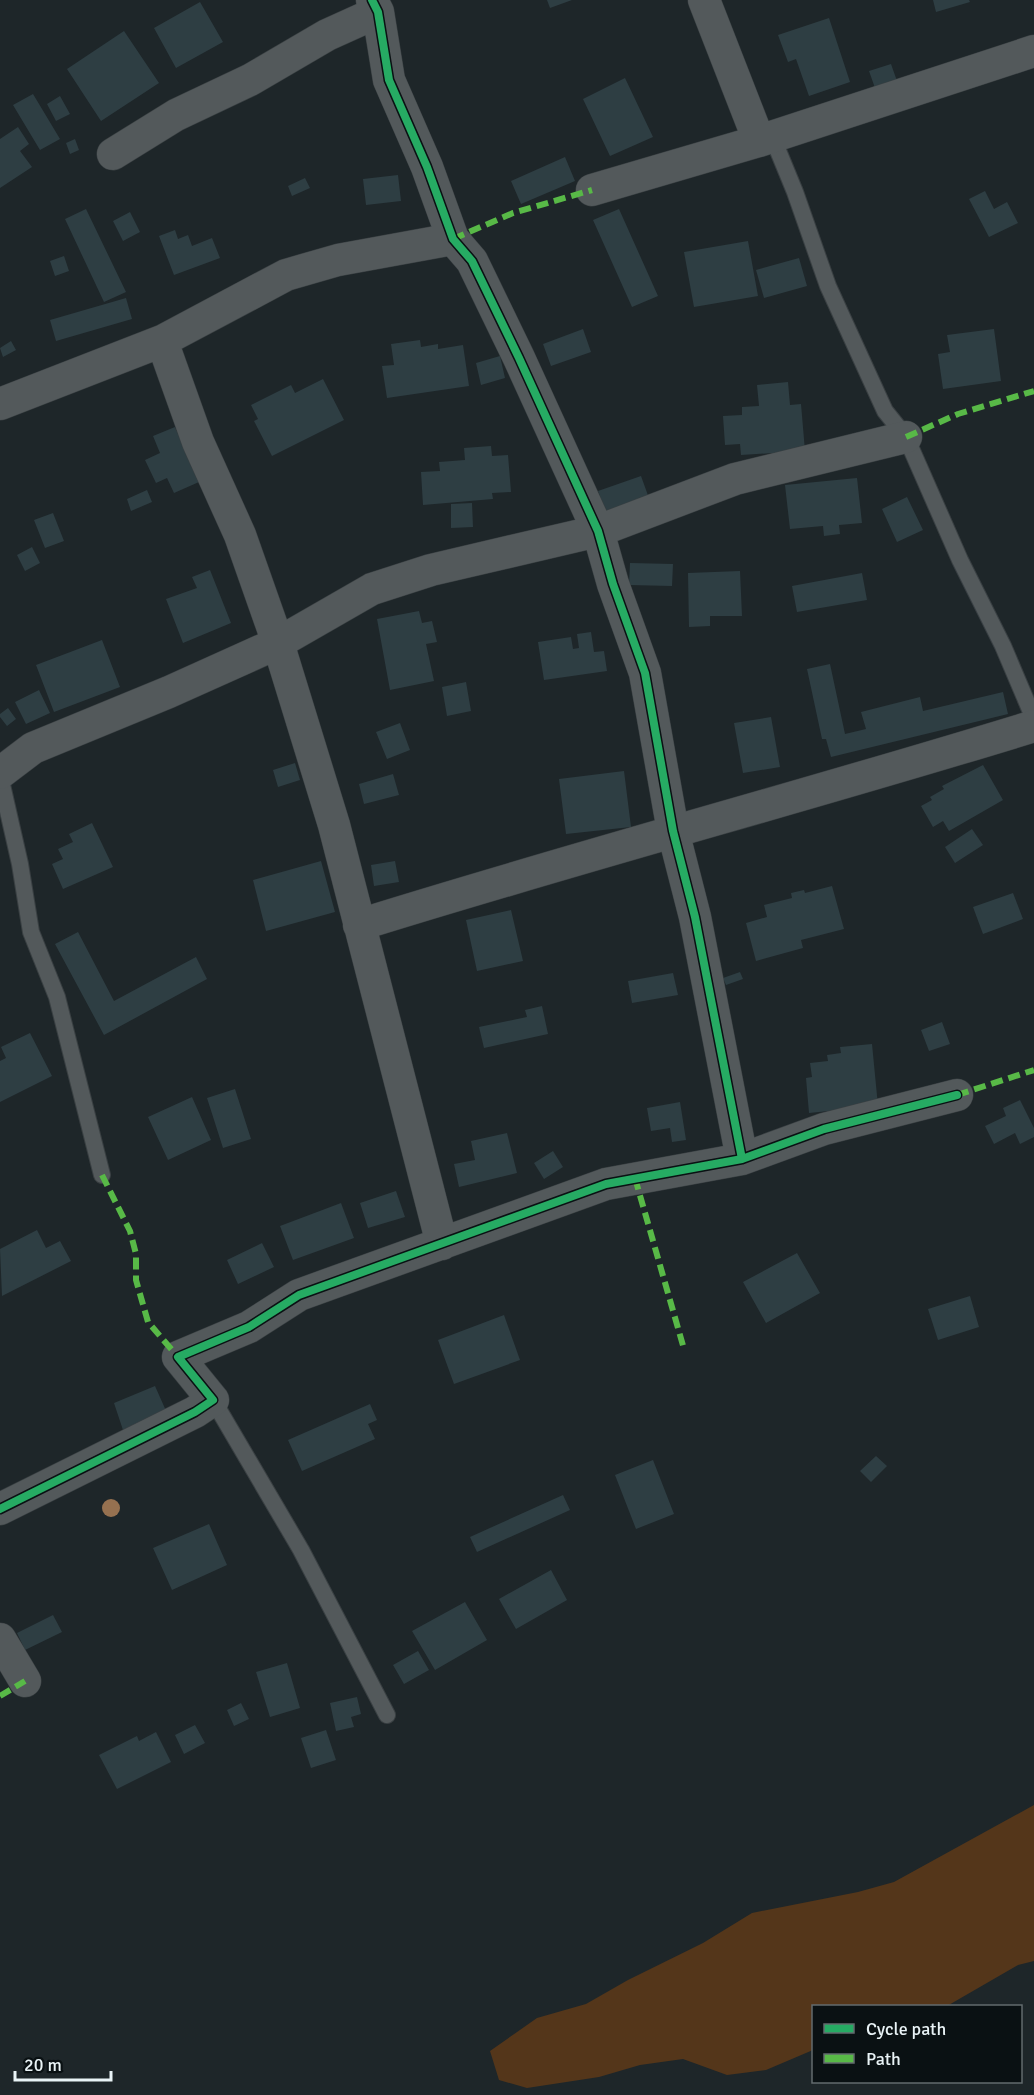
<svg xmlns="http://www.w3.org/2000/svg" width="1034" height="2095" viewBox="0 0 1034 2095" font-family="Signika,sans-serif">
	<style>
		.green { fill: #54361a }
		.building { fill: #2e3e43 }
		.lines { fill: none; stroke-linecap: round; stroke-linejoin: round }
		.lane-casing { stroke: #3a4043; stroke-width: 18 }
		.street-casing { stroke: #3a4043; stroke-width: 33 }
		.lane { stroke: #53595b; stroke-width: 16 }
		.street { stroke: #53595b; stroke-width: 32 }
		.quiet { stroke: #58b947; stroke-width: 6; stroke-dasharray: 12 6; stroke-linecap: butt }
		.cycleway-casing { stroke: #0a1113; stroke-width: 11 }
		.cycleway { stroke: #26ab63; stroke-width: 8 }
		.tree { fill: #967150 }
	</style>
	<rect width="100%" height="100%" fill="#1e2629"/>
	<path class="green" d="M1034 1805V1961L1018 1965 947 2006H814L813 2050 766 2070 727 2075 683 2059 640 2065 599 2077 527 2088 499 2080 490 2051 537 2018 586 2004 628 1980 703 1943 752 1913 858 1892 894 1882Z"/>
	<path class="building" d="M547 0H572L550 8Z
		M933 0H969L970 2 936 12Z
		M200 2 223 42 176 68 154 28Z
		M829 18 850 82 809 96 796 59 788 62 778 35Z
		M124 31 159 83 101 121 67 69Z
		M891 64 897 81 875 88 869 71Z
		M625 78 653 137 610 156 583 99Z
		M33 94 60 139 40 150 13 105Z
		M60 96 70 114 56 121 47 104Z
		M18 127 29 144 20 151 32 167 0 188V139Z
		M75 139 79 150 70 154 66 143Z
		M565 157 575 181 521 204 511 181Z
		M398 175 401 201 366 205 363 179Z
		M305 178 310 188 292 196 288 186Z
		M985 191 994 209 1007 202 1018 223 989 237 969 199Z
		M86 209 126 292 104 302 65 219Z
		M619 209 658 296 632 307 593 220Z
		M130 212 140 232 123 241 113 221Z
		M175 230 178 239 188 235 192 246 212 238 220 258 174 275 159 236Z
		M748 241 758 296 694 307 684 252Z
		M64 256 69 271 55 276 50 261Z
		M799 258 807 286 764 298 756 270Z
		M126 298 132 319 56 341 50 320Z
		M583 329 591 352 551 366 543 344Z
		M994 329 1001 381 943 389 938 354 950 352 947 335Z
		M420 340 421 347 438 344V349L463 345 469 386 387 398 382 366 394 365 391 344Z
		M11 341 16 350 3 357 0 348Z
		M500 356 505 378 481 385 476 363Z
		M323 379 344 420 272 456 254 421 258 419 251 405 291 385 295 393Z
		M788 382 790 405 801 404 805 451 741 455 740 444 725 445 723 416 742 415V407L759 406 757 385Z
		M175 427 199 482 174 493 167 478 156 483 145 460 160 453 153 436Z
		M491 446 492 456 508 455 511 492 492 493 493 499 423 505 421 472 440 471 439 462 465 460 464 448Z
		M641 476 650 501 607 516 598 491Z
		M857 478 862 523 839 525 840 534 824 536 823 526 790 529 785 485Z
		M147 490 152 502 131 511 127 499Z
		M907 497 923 530 897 542 882 509Z
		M472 503 473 527 451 528V504Z
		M53 513 64 541 45 548 34 520Z
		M32 547 40 563 25 571 17 555Z
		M630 563 673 564 672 586 629 585Z
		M210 570 231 623 183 643 166 599 197 588 192 577Z
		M740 571 742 616H710V626L689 627 688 573Z
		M862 573 867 600 797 612 792 586Z
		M419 611 422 623 432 621 437 642 426 644 434 681 390 690 377 619Z
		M591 632 594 652 604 651 607 671 544 680 538 642 571 637 573 649 579 648 577 634Z
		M102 640 120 687 54 712 36 665Z
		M830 664 845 734 866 729 861 712 920 697 923 711 1003 692 1008 714 831 757 826 739H822L807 669Z
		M466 682 471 711 447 716 442 687Z
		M39 690 50 713 26 724 15 702Z
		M8 708 16 719 7 726 0 717V714Z
		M771 717 780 767 743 773 734 723Z
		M400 723 410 750 387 759 376 732Z
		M295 763 300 780 278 787 273 770Z
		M983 765 1003 800 949 831 943 821 933 827 921 806 932 800 930 797 944 789 942 786Z
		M624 771 631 827 566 834 559 779Z
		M393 774 399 795 364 804 359 784Z
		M92 823 113 867 63 889 52 864 63 859 58 849 73 842 69 834Z
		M972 829 983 845 955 863 945 847Z
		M321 861 335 912 266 931 253 880Z
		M395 861 399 882 374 886 371 865Z
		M832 886 844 929 801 940 803 948 756 961 746 923 767 917 764 905 792 898 791 893 804 890 805 893Z
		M1013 893 1023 919 983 934 973 907Z
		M511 910 523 961 477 971 466 920Z
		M78 932 114 1001 196 957 207 979 104 1035 55 944Z
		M740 972 743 979 726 985 723 978Z
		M673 973 678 995 632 1003 628 981Z
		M542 1006 548 1034 484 1048 479 1027 527 1017 525 1010Z
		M942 1022 950 1044 929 1051 921 1030Z
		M30 1033 52 1076 0 1102V1061L6 1058 1 1047Z
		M872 1044 878 1106 809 1113 806 1078 812 1077 810 1063 828 1061 827 1055 841 1053 840 1047Z
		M235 1089 251 1139 223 1148 207 1098Z
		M192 1097 211 1140 168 1160 148 1117Z
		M1020 1100 1034 1128V1137L1020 1144 1015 1133 994 1144 985 1126 1006 1116 1003 1108Z
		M680 1102 686 1140 672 1142 670 1128 651 1131 647 1108Z
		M507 1133 517 1173 459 1187 454 1164 475 1160 471 1141Z
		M553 1151 563 1167 544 1179 534 1163Z
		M396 1191 405 1217 368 1228 360 1203Z
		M341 1203 354 1238 293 1260 280 1226Z
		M37 1230 46 1248 60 1241 71 1261 2 1296 0 1249Z
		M262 1243 274 1267 238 1284 227 1260Z
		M797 1253 820 1293 766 1323 743 1282Z
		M970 1296 979 1327 938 1340 928 1309Z
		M504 1315 520 1360 454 1384 438 1340Z
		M155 1386 167 1413 123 1430 114 1403Z
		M370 1404 377 1420 368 1424 375 1439 302 1471 288 1440Z
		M876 1456 887 1466 871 1482 860 1471Z
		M653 1460 674 1514 636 1529 615 1475Z
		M563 1495 570 1510 477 1552 470 1537Z
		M209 1524 227 1565 172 1590 153 1548Z
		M551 1570 567 1600 516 1629 499 1599Z
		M465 1602 487 1640 435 1670 412 1631Z
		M53 1615 62 1632 25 1650 17 1633Z
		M418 1651 429 1670 404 1684 393 1665Z
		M287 1663 300 1708 270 1717 256 1672Z
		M357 1697 361 1714 351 1717 354 1727 336 1731 330 1703Z
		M241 1703 249 1719 234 1726 227 1710Z
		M195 1725 205 1743 184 1754 175 1735Z
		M326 1730 336 1760 311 1768 301 1738Z
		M156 1732 171 1762 117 1789 99 1755 137 1736 139 1741Z"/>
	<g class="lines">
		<defs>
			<path id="lane" d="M772 136 795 192 828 286 885 411 906 437 960 560 1003 646 1034 719
				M0 776 20 864 31 932 57 997 102 1175
				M213 1400 301 1550 387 1715"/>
			<path id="street" d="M372 0 378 12 389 80 427 167 453 239 472 261 519 358 598 531 613 584 645 673 673 831 695 917 742 1159
				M704 0 759 141
				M113 154 176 115 250 80 327 35 378 12
				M592 190 759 141 1034 51
				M162 341 198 442 240 535 278 643 334 825 442 1244
				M0 404 162 341 286 275 338 260 453 239
				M0 773 33 748 169 692 278 643 372 589 431 570 598 531 735 479 906 437
				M359 925C583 855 810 795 1034 726
				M0 1509 195 1412 213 1400 178 1357 249 1327 299 1295 606 1184 742 1159 824 1129 957 1095
				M0 1639 25 1681"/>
		</defs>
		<use href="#lane" class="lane-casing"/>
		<use href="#street" class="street-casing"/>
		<use href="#lane" class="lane"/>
		<use href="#street" class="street"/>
		<path class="quiet" d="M453 239 513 213 592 190
			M906 437 958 414 1034 391
			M957 1095 1034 1070
			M102 1175 130 1231 136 1254V1280L148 1322 178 1357
			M635 1178 684 1349
			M0 1696 25 1681"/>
		<defs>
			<path id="cycleway" d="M372 0 378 12 389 80 427 167 453 239 472 261 519 358 598 531 613 584 645 673 673 831 695 917 742 1159
				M0 1509 195 1412 213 1400 178 1357 249 1327 299 1295 606 1184 742 1159 824 1129 957 1095"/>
		</defs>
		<use href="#cycleway" class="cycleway-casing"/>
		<use href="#cycleway" class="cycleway"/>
	</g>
	<circle class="tree" cx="111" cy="1508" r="9"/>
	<rect x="812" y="2005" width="210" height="78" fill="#0a1113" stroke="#636b6e" stroke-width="1.5"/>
	<rect x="824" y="2024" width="30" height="9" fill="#26ab63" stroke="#636b6e" stroke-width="1.5"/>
	<text x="866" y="2035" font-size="18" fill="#e9f3f6">Cycle path</text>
	<rect x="824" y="2054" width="30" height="9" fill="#58b947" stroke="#636b6e" stroke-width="1.5"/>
	<text x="866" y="2065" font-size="18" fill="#e9f3f6">Path</text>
	<path d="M15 2071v9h96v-9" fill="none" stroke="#e9f3f6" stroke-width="3"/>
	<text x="24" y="2071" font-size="18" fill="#e9f3f6" stroke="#0a1113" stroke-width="4.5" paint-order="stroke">20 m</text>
</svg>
